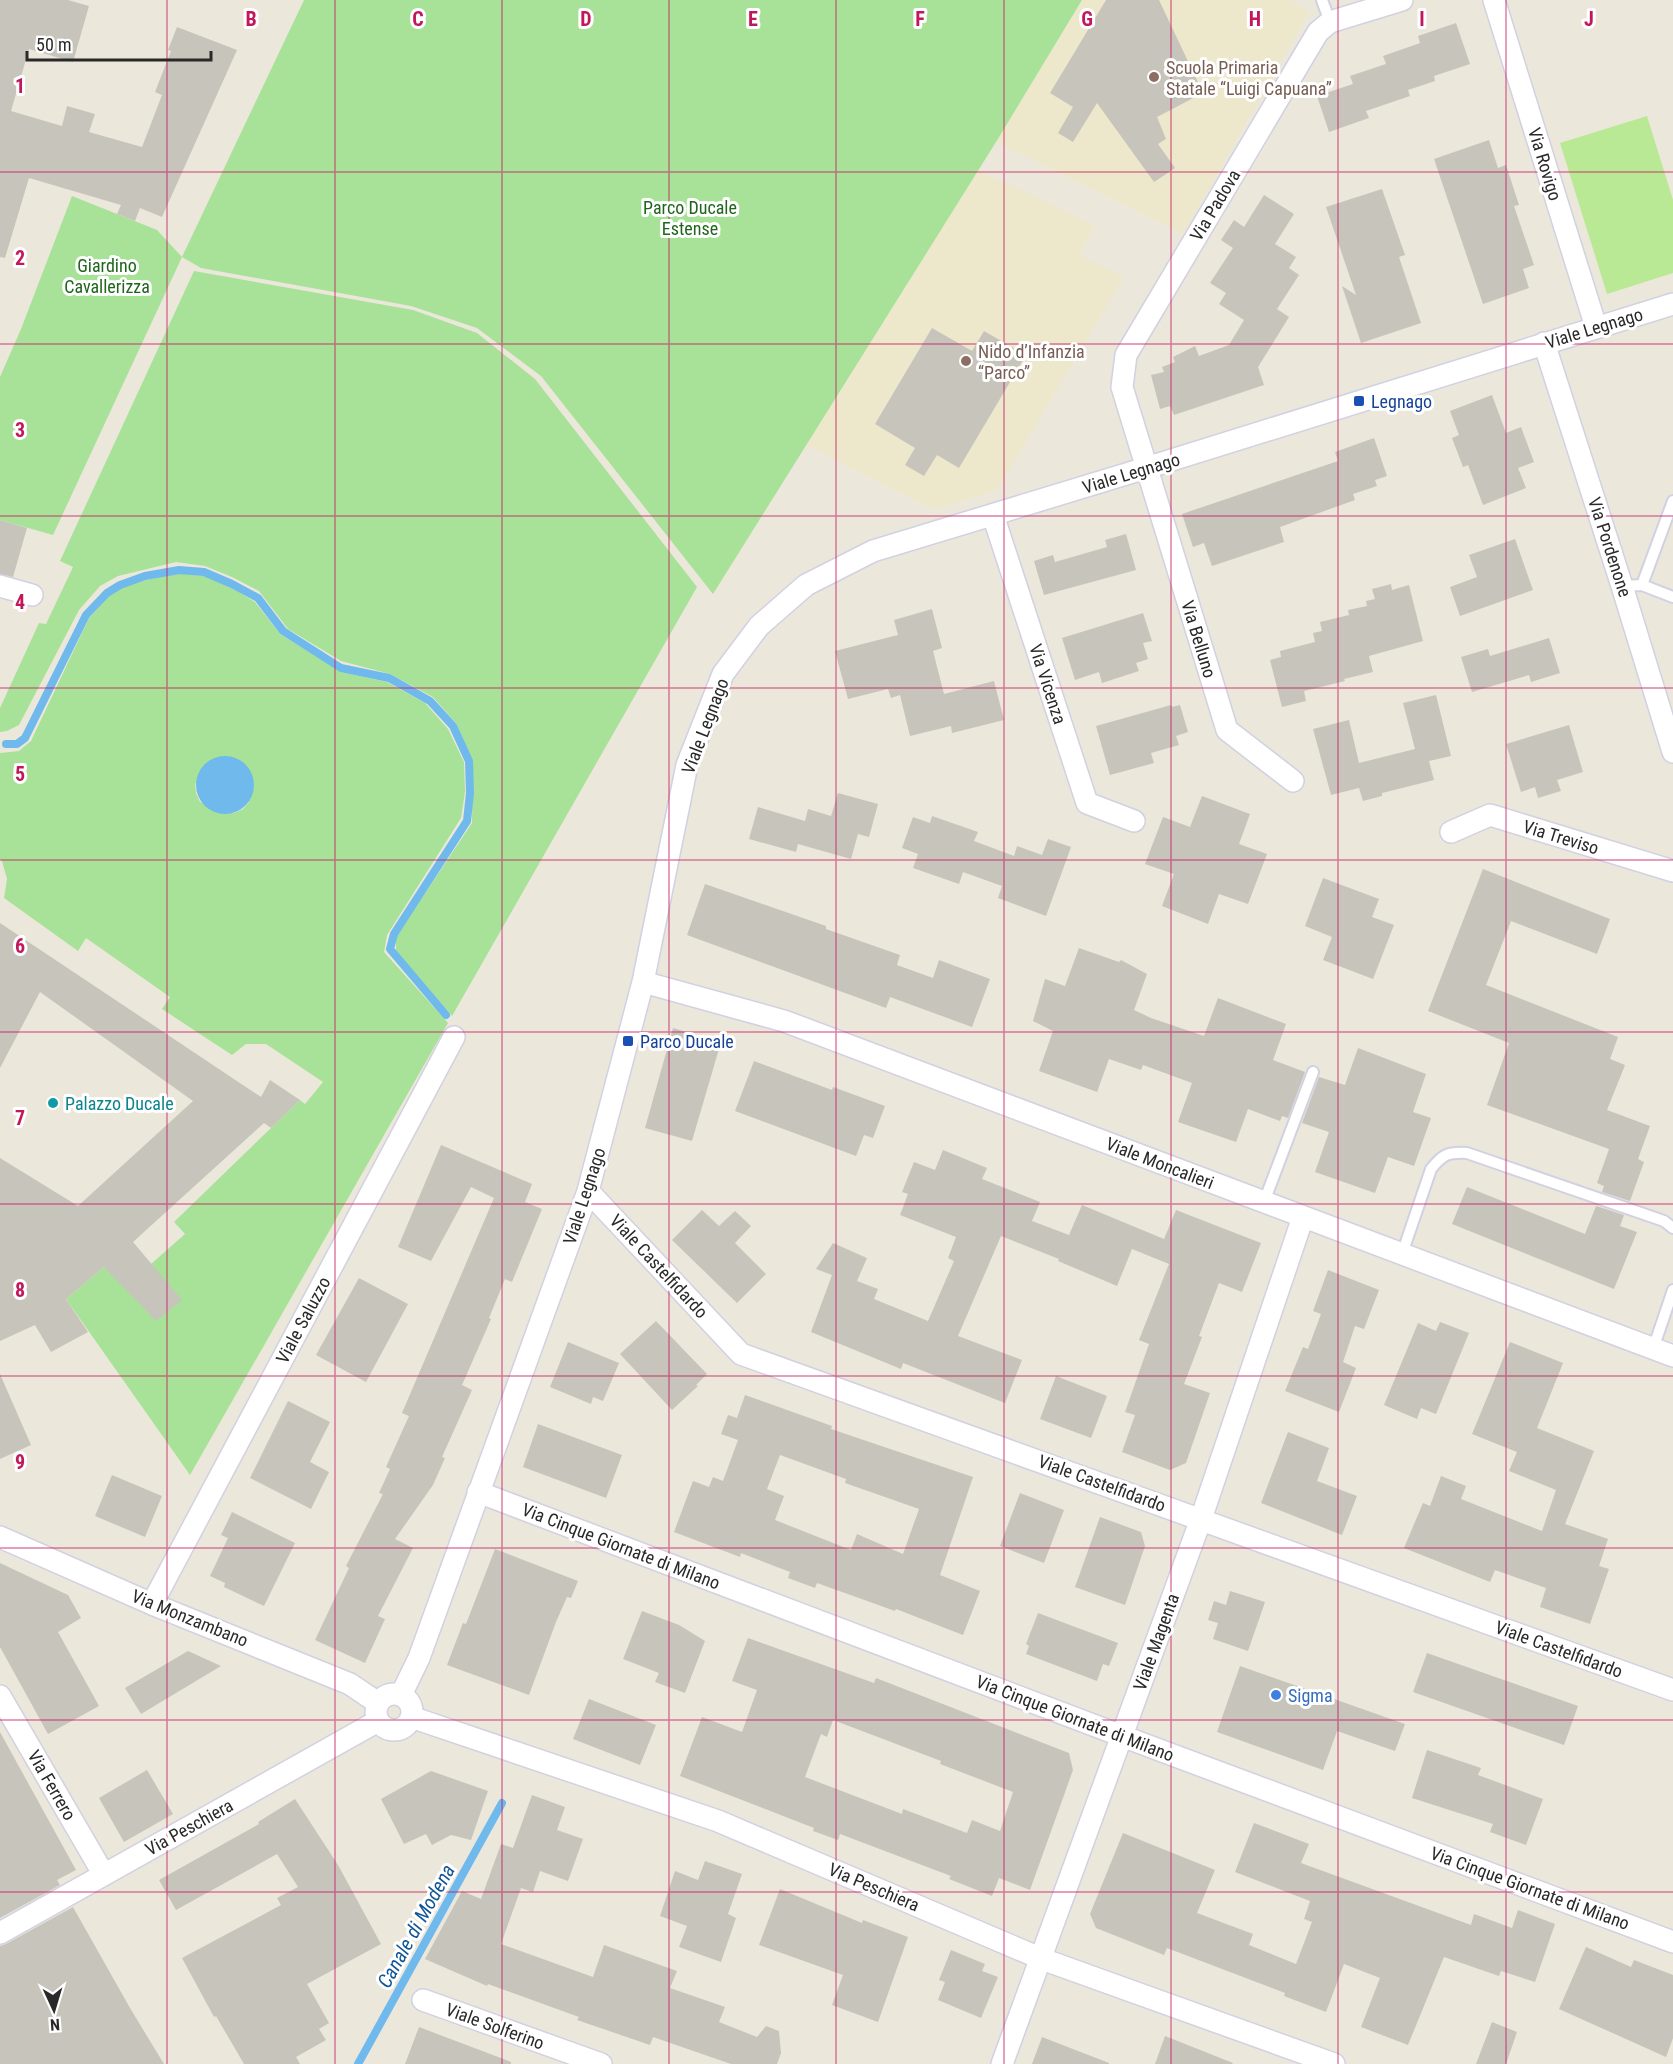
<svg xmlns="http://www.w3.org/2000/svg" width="1673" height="2064" viewBox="0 0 1673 2064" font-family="'Roboto Condensed',sans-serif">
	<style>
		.education { fill: #ede7cb }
		.green { fill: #a7e298; fill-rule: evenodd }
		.pitch { fill: #b9e994 }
		.water { fill: #6fb9ed }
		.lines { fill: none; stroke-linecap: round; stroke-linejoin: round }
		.stream { stroke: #6fb9ed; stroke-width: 8 }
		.building { fill: #c7c4bb; fill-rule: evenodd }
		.lane-casing { stroke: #d1d1e2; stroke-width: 14 }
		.street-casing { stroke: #d1d1e2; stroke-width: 24 }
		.lane { stroke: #fff; stroke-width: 10 }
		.street { stroke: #fff; stroke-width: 21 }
		.grid { fill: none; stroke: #c2185b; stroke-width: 1.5; stroke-opacity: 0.55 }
		.education-dot { fill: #8d6e63; stroke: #fff; stroke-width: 2 }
		.transit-dot { fill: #1a4fb4; stroke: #fff; stroke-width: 2 }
		.culture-dot { fill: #0f9aa8; stroke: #fff; stroke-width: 2 }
		.shop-dot { fill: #3f7fe0; stroke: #fff; stroke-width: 2 }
		.labels { text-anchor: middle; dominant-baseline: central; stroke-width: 6; stroke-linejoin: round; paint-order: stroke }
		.education-label { font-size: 18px; fill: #785e54; stroke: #fff; text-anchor: start }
		.street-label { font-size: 18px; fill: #292929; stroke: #fff }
		.park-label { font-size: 18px; fill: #1f651b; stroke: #fff }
		.transit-label { font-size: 18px; fill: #164399; stroke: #fff; text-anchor: start }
		.culture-label { font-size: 18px; fill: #0d838f; stroke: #fff; text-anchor: start }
		.shop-label { font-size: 18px; fill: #366cbe; stroke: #fff; text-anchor: start }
		.water-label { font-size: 20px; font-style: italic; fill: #0f5598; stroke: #fff }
		.grid-label { font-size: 20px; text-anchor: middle; font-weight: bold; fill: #c2185b; stroke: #fff; stroke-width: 6; stroke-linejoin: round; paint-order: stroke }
	</style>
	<rect width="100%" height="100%" fill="#ece7db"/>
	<path class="education" d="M1082 0H1290L1309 12 1183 234 996 142Z
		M978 170 1095 225 1079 255 1124 277 997 490 934 510 806 445Z"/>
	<path class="green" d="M304 0H1082L996 142 713 594 541 376 477 328 411 306 201 268 182 257 53 535 0 520V377L21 329 72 196 157 230 182 257Z
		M194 271 413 310 477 333 535 379 697 587 452 1016 396 951V937L472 823 473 761 456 723 433 697 390 674 341 661 288 629 259 591 232 577 205 566 176 562 118 576 100 586 79 610 19 725 7 731 0 732V708L39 623 46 624 73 567 60 561Z
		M178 573 205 576 229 586 255 602 280 634 341 672 387 682 425 703 448 729 464 762 465 792 461 818 387 935 384 952 448 1023 190 1475 66 1299 104 1267 151 1264 185 1234 174 1222 300 1100 305 1104 323 1082 266 1044H246L232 1055 162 1009 170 997 86 938 78 951 4 898 7 879 2 861 0 859V753L19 751 31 741 89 618 109 596 121 588 142 581ZM195 783 249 802 243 809 234 813 200 802 196 793Z"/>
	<path class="pitch" d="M1647 116 1673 200V273L1607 294 1560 143Z"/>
	<path class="water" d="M196 785a29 29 0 1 1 58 0a29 29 0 1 1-58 0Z"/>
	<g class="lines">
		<path class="stream" d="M6 744H17L25 738 86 615 107 593 120 585 145 576 179 570 204 572 232 584 258 598 283 631 341 668 389 678 430 701 453 726 469 761 470 793 467 821 394 934 390 949 446 1015
			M358 2064 502 1803"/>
	</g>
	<path class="building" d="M0 0H68L89 6 73 62 29 49 11 111 62 126 67 106 95 114 89 132 142 147 162 95 155 92 171 51 168 50 177 27 237 50 162 217 140 208 135 221 117 214 121 205 29 178 5 258 0 257Z
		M1106 0H1159L1203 93 1157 117 1166 139 1158 144 1175 168 1154 182 1097 103 1073 142 1058 133 1073 107 1050 93Z
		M1456 23 1470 64 1434 76 1435 81 1408 90 1410 96 1366 111 1369 118 1329 132 1317 96 1353 84 1350 76 1386 64 1383 56 1420 43 1418 36Z
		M1489 140 1498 168 1506 165 1519 205 1514 206 1534 265 1523 269 1529 288 1483 304 1434 159Z
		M1382 189 1405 255 1399 257 1421 323 1361 343 1342 286 1356 295 1326 207Z
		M1264 195 1294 214 1275 244 1296 257 1289 268 1299 275 1277 309 1289 317 1258 367 1264 385 1174 415 1170 406 1160 409 1151 375 1164 372 1162 367 1175 362 1173 357 1195 346 1199 356 1229 345 1244 320 1219 304 1226 293 1210 283 1233 248 1221 240 1234 220 1244 227Z
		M932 328 972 351 984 331 1026 355 959 468 937 455 924 476 905 465 915 448 875 424Z
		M1492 395 1506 433 1521 427 1534 462 1518 468 1526 488 1483 505 1468 465 1463 467 1452 438 1459 435 1450 411Z
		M1374 438 1387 476 1375 480 1377 486 1353 494 1355 500 1280 527 1284 542 1212 566 1204 543 1193 547 1182 514 1338 461 1335 452Z
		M0 520 27 528 13 577 0 574Z
		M1126 534 1136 570 1044 595 1034 561 1053 555 1055 562 1107 547 1105 540Z
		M1515 539 1533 590 1460 616 1450 587 1477 577 1469 555Z
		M1391 584 1392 590 1409 585 1423 641 1369 656 1373 672 1344 679 1345 681 1304 691 1306 701 1282 707 1270 660 1281 657 1280 651 1315 642 1313 633 1322 631 1320 622 1349 615 1348 610 1367 606 1366 601 1375 599 1372 589Z
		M932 609 942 648 933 651 944 694 994 681 1004 720 952 733 951 726 910 736 900 695 891 698 888 689 848 699 835 651 898 635 894 620Z
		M1143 613 1152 641 1143 643 1148 659 1136 663 1139 671 1102 683 1099 672 1075 680 1062 638Z
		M1549 638 1560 673 1531 682 1529 675 1472 692 1461 657 1488 649 1490 656Z
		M1436 695 1451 756 1429 761 1434 780 1382 793V796L1363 801 1359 788 1331 795 1313 729 1349 720 1359 763 1415 749 1403 703Z
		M1171 705 1172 707 1180 705 1188 732 1176 736 1179 745 1151 753 1154 763 1110 775 1096 726Z
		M1569 725 1583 772 1557 780 1561 791 1538 798 1535 787 1521 792 1506 744Z
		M838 793 878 804 869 837 858 834 851 859 798 844 796 852 749 839 758 807 805 821 808 809 831 816Z
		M1202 796 1250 814 1239 844 1267 854 1248 904 1219 894 1208 924 1162 906 1174 874 1145 864 1163 817 1190 827Z
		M932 816 978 832 974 841 1014 856 1017 846 1042 855 1048 839 1071 847 1046 916 998 898 1002 886 963 872 959 884 913 868 918 854 902 848 913 817 930 823Z
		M1483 869 1610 919 1597 954 1511 921 1486 985 1618 1037 1610 1059 1625 1065 1607 1110 1650 1126 1638 1159 1644 1162 1630 1201 1602 1192 1604 1186 1597 1183 1609 1149 1487 1105 1509 1043 1428 1011Z
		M1323 878 1379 899 1372 917 1394 925 1373 979 1323 960 1332 937 1305 926Z
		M705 884 826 926V929L900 955 897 965 933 978 939 960 990 979 972 1027 890 997 886 1008 687 935Z
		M0 923 261 1097 270 1080 300 1100 271 1128 264 1123 133 1242 182 1300 156 1321 104 1267 66 1299 88 1332 51 1352 35 1325 0 1341V1158L78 1206 193 1101 40 992 0 1068Z
		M1079 948 1119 962 1121 960 1147 974 1134 1010 1151 1018 1204 1036 1218 998 1286 1024 1273 1060 1305 1072 1288 1118 1282 1116 1280 1121 1248 1109 1236 1142 1178 1122 1192 1083 1143 1065 1141 1070 1109 1059 1097 1092 1039 1071 1053 1031 1033 1021 1045 979 1065 986Z
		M673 1028 721 1042 692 1141 645 1128Z
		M1358 1048 1426 1074 1413 1112 1431 1118 1414 1166 1388 1157 1375 1193 1315 1172 1329 1132 1302 1123 1319 1077 1345 1085Z
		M754 1061 832 1090 833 1087 885 1106 873 1138 864 1135 856 1156 735 1111Z
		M441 1145 532 1184 525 1202 542 1209 512 1282 505 1279 489 1318 491 1319 462 1385 472 1390 442 1457 445 1458 433 1485 395 1539 413 1548 378 1616 385 1619 365 1663 315 1640 349 1568 346 1566 383 1494 379 1493 390 1469 386 1467 409 1416 402 1413 494 1198 471 1187 431 1261 398 1247Z
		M943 1150 987 1168 982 1179 1040 1202 1032 1221 1069 1235 1082 1205 1164 1239 1176 1210 1261 1243 1242 1292 1219 1283 1199 1336 1202 1337 1184 1384 1210 1393 1186 1463 1170 1470 1122 1452 1135 1415 1125 1412 1149 1344 1139 1340 1169 1264 1132 1249 1117 1286 1058 1261 1059 1259 1001 1236 958 1336 1022 1360 1005 1403 903 1363 901 1369 811 1332 832 1275 816 1269 833 1243 867 1258 857 1281 878 1289 874 1299 928 1321 954 1261 948 1258 956 1237 900 1215 908 1194 902 1192 914 1162 935 1170Z
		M1467 1187 1585 1234 1596 1206 1624 1215 1620 1226 1637 1232 1614 1289 1452 1224Z
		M702 1210 719 1226 735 1211 751 1226 735 1243 766 1274 737 1303 672 1240Z
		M1328 1270 1379 1290 1364 1329 1355 1326 1343 1362 1356 1368 1339 1412 1285 1391 1303 1347 1308 1349 1321 1314 1313 1311Z
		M359 1278 408 1304 366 1382 316 1355Z
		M656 1321 707 1374 696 1385 698 1386 672 1410 620 1354Z
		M1440 1322 1469 1333 1436 1414 1421 1408 1417 1419 1384 1405 1418 1323 1436 1331Z
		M568 1342 619 1363 603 1401 593 1397 591 1404 550 1387Z
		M1510 1342 1563 1363 1537 1428 1594 1451 1565 1524 1608 1539 1599 1566 1609 1569 1590 1624 1540 1607 1546 1588 1495 1570 1490 1582 1404 1548 1423 1503 1430 1506 1441 1476 1466 1486 1461 1499 1542 1531 1556 1490 1509 1471 1517 1452 1472 1434Z
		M0 1374 31 1445 0 1459Z
		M1056 1376 1107 1396 1091 1438 1040 1419Z
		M745 1395 832 1426 831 1429 973 1477 940 1575 980 1591 963 1635 896 1609 895 1611 817 1583 815 1588 788 1578 790 1572 741 1553 740 1557 674 1532 693 1481 709 1487 713 1477 723 1481 738 1440 721 1434 728 1415 737 1418ZM780 1455 846 1479 845 1483 919 1509 903 1554 857 1534 851 1550 775 1520 784 1496 767 1489Z
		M288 1401 330 1422 310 1462 329 1472 311 1509 250 1478Z
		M538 1424 622 1455 606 1498 523 1467Z
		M1288 1432 1329 1448 1317 1481 1357 1496 1342 1535 1261 1503Z
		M112 1475 162 1496 145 1537 95 1516Z
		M1020 1493 1064 1510 1044 1563 1000 1546Z
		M232 1512 295 1543 264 1606 224 1587 225 1583 210 1576 228 1538 221 1535Z
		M1100 1517 1141 1532 1145 1546 1125 1605 1075 1587Z
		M495 1549 578 1581 571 1598 567 1597 556 1622 529 1695 447 1665 463 1623 466 1624Z
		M0 1563 68 1595 81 1618 58 1632 99 1706 48 1734 0 1647Z
		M1230 1591 1265 1602 1248 1651 1213 1639 1218 1623 1208 1620 1214 1601 1226 1605Z
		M642 1611 679 1625 705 1641 685 1693 655 1682 659 1673 623 1659Z
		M1038 1613 1118 1643 1109 1666 1103 1664 1097 1681 1026 1654 1029 1646 1026 1644Z
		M748 1638 874 1683 876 1678 1069 1753 1073 1770 1030 1890 999 1878 992 1896 949 1879 951 1876 840 1834 838 1840 813 1831 814 1828 680 1776 702 1717 742 1732 757 1690 732 1681ZM833 1720 941 1761 940 1764 1013 1792 1000 1831 972 1820 967 1833 903 1809 902 1814 805 1777 821 1734 827 1737Z
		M188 1651 221 1666 141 1714 125 1688Z
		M1427 1653 1578 1706 1564 1745 1413 1692Z
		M1240 1666 1405 1724 1395 1751 1337 1731 1323 1770 1217 1732Z
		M589 1699 656 1725 640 1765 573 1739Z
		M0 1732 76 1870 57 1880 60 1885 0 1918Z
		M1427 1750 1481 1768 1478 1775 1543 1799 1526 1845 1490 1832 1493 1824 1412 1798Z
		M147 1770 173 1814 124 1842 99 1798Z
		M431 1771 488 1791 471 1840 451 1835 432 1845 426 1834 404 1844 381 1799Z
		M532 1795 565 1807 557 1830 583 1839 568 1881 540 1871 533 1892 521 1888 501 1944 593 1977 604 1945 677 1971 670 1988 725 2007 719 2022 757 2037 766 2026 779 2031 781 2053 777 2064H731L653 2037 650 2045 577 2020 579 2017 488 1984 487 1986 425 1959 462 1891 481 1899 501 1844 513 1848Z
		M295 1799 338 1865 381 1944 307 1984 329 2023 319 2029 326 2040 296 2057 300 2064H244L216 2016 214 2017 182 1958 281 1905 277 1898 298 1887 277 1854 176 1910 159 1880 259 1824 258 1822Z
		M1254 1823 1309 1844 1301 1863 1471 1925 1474 1914 1512 1928 1518 1910 1555 1924 1535 1982 1501 1971 1499 1976 1444 1957 1408 2045 1361 2027 1380 1978 1344 1964 1326 2012 1284 1996 1285 1993 1167 1948 1164 1955 1096 1928 1090 1914 1123 1833 1215 1870 1197 1913 1253 1934 1249 1945 1296 1964 1312 1922 1304 1919 1310 1901 1235 1872Z
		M705 1861 742 1874 728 1914 736 1918 721 1962 679 1947 687 1926 660 1916 675 1871 698 1880Z
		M780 1889 862 1923 863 1920 908 1937 878 2022 832 2005 843 1975 759 1945Z
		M73 1907 130 2008 164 2064H0V1946L6 1944Z
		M1586 1947 1631 1967 1634 1960 1673 1975V2038L1666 2057 1559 2009Z
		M951 1950 985 1964 982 1971 998 1977 981 2018 938 2000 945 1982 939 1980Z
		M1492 2022 1517 2032 1506 2064H1476Z
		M419 2027 511 2062V2064H405Z
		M1165 2036 1233 2063 1232 2064H1155Z
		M1042 2037 1109 2063V2064H1032Z"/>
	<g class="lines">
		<defs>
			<path id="lane" d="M1322 0 1330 22
				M1642 585 1673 501
				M1622 586 1642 585 1673 597
				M1264 1202 1313 1072
				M1402 1254 1431 1169C1443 1154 1448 1152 1467 1153L1664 1221 1673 1228
				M1653 1349 1673 1290"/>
			<path id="street" d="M1494 0 1596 327
				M1544 343 1622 586 1673 752
				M993 515 1087 803 1134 821
				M0 586 32 595
				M1293 781 1227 730 1122 387 1126 355 1318 32 1330 22 1402 0
				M1451 832 1490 815 1673 871
				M643 982 784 1021 1673 1356
				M588 1191 741 1354 1673 1690
				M478 1492 1122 1736 1673 1942
				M0 1537 152 1604 350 1684 378 1703
				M152 1604 454 1037
				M376 1712a18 18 0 1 1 36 0a18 18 0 1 1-36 0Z
				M401 1695 419 1658 588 1191 643 982 687 765 723 674 759 626 806 585 873 551 1146 468 1673 304
				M0 1696 104 1875
				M411 1717 718 1821 1042 1959 1334 2064
				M0 1933 378 1721
				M423 2000 601 2064
				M1002 2064 1201 1519 1303 1217"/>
		</defs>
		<use href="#lane" class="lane-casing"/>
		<use href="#street" class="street-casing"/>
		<use href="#lane" class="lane"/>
		<use href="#street" class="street"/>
	</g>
	<path class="grid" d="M167 0V2064M335 0V2064M502 0V2064M669 0V2064M836 0V2064M1004 0V2064M1171 0V2064M1338 0V2064M1506 0V2064M0 172H1673M0 344H1673M0 516H1673M0 688H1673M0 860H1673M0 1032H1673M0 1204H1673M0 1376H1673M0 1548H1673M0 1720H1673M0 1892H1673"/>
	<g class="education-dot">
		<circle cx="1154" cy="77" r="6"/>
		<circle cx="966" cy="361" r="6"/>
	</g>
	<g class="transit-dot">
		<rect x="1353" y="395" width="12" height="12" rx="3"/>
		<rect x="622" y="1035" width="12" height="12" rx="3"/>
	</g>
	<circle class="culture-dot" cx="53" cy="1103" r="6"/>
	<circle class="shop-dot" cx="1276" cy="1695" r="6"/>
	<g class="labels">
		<g class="education-label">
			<text x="1166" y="67">Scuola Primaria<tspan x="1166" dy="21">Statale “Luigi Capuana”</tspan></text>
			<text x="978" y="351">Nido d’Infanzia<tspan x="978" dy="21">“Parco”</tspan></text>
		</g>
		<g class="street-label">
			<text transform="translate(1545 164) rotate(73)">Via Rovigo</text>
			<text transform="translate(1215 205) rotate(-59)">Via Padova</text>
			<text transform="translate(1594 328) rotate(-17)">Viale Legnago</text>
			<text transform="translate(1131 473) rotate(-17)">Viale Legnago</text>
			<text transform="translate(1610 547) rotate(72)">Via Pordenone</text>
			<text transform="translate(1199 639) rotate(73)">Via Belluno</text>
			<text transform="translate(1048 684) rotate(72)">Via Vicenza</text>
			<text transform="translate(705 726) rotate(-69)">Viale Legnago</text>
			<text transform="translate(1561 837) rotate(17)">Via Treviso</text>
			<text transform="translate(1160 1163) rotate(21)">Viale Moncalieri</text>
			<text transform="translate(584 1196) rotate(-72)">Viale Legnago</text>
			<text transform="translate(659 1266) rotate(47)">Viale Castelfidardo</text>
			<text transform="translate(303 1320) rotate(-62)">Viale Saluzzo</text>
			<text transform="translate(1102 1483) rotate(20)">Viale Castelfidardo</text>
			<text transform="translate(621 1546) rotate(21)">Via Cinque Giornate di Milano</text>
			<text transform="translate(190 1618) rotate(22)">Via Monzambano</text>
			<text transform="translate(1156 1642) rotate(-70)">Viale Magenta</text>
			<text transform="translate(1559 1649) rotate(20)">Viale Castelfidardo</text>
			<text transform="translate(1075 1718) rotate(21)">Via Cinque Giornate di Milano</text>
			<text transform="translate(52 1785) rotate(60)">Via Ferrero</text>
			<text transform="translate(189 1827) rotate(-29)">Via Peschiera</text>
			<text transform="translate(874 1887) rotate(23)">Via Peschiera</text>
			<text transform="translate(1530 1888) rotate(20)">Via Cinque Giornate di Milano</text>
			<text transform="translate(495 2026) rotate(20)">Viale Solferino</text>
		</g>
		<g class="park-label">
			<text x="690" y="207">Parco Ducale<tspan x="690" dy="21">Estense</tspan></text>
			<text x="107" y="265">Giardino<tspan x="107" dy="21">Cavallerizza</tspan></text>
		</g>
		<g class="transit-label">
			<text x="1371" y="401">Legnago</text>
			<text x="640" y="1041">Parco Ducale</text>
		</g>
		<g class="culture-label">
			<text x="65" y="1103">Palazzo Ducale</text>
		</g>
		<g class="shop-label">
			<text x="1288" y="1695">Sigma</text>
		</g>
		<g class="water-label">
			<text transform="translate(416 1926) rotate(-61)">Canale di Modena</text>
		</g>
	</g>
	<g class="grid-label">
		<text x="251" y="26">B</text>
		<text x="418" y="26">C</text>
		<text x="586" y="26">D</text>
		<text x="753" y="26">E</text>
		<text x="920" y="26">F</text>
		<text x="1087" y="26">G</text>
		<text x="1255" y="26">H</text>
		<text x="1422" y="26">I</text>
		<text x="1589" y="26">J</text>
		<text x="20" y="93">1</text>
		<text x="20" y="265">2</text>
		<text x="20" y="437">3</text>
		<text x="20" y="609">4</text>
		<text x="20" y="781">5</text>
		<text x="20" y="953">6</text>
		<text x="20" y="1125">7</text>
		<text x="20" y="1297">8</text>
		<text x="20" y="1469">9</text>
	</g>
	<g transform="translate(54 2010) rotate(176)" stroke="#ffffff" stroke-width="4.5" paint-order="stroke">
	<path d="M0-4.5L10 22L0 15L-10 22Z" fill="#292929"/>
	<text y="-9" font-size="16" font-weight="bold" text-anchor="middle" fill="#292929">N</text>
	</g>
	<path d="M27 51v9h184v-9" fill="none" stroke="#292929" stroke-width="3"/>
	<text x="36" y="51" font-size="18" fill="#292929" stroke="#ffffff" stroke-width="4.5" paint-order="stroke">50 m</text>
</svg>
